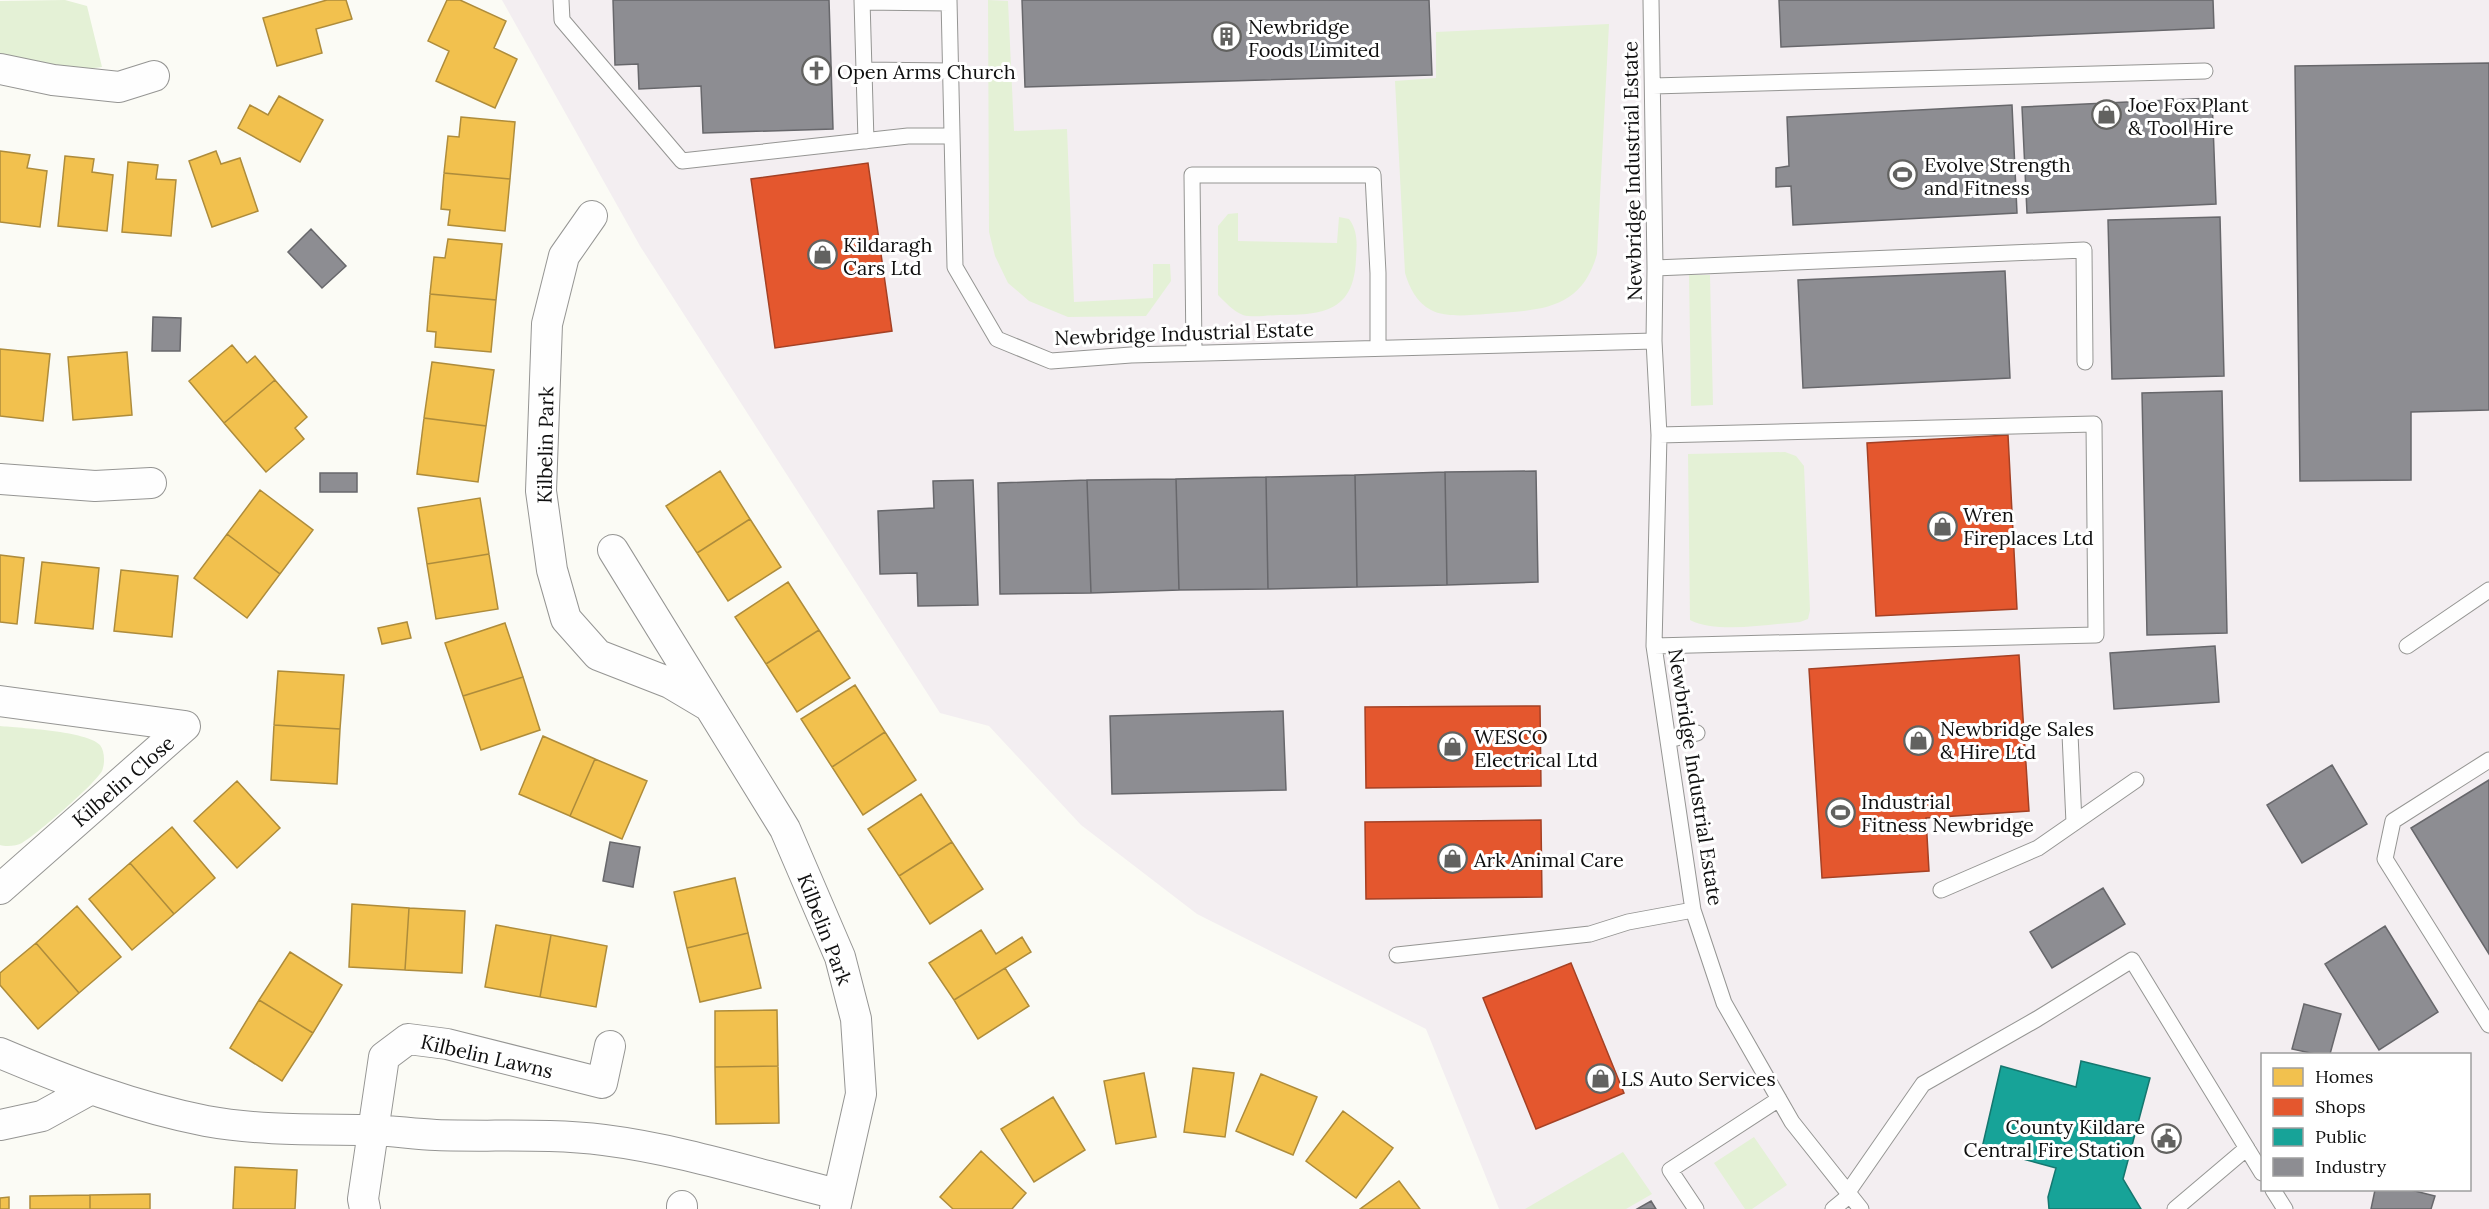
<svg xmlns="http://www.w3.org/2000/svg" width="2489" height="1209" viewBox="0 0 2489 1209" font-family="Lora,serif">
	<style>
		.industrial { fill: #f3eef1; fill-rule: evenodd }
		.green { fill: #e4f1d6 }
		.homes { fill: #f2c14e; stroke: #ae8c3b; stroke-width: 1.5 }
		.shops { fill: #e4572e; stroke: #a44125; stroke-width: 1.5 }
		.public { fill: #17a398; stroke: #15776f; stroke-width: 1.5 }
		.industry { fill: #8d8d92; stroke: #67676b; stroke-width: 1.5 }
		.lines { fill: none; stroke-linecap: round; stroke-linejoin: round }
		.service-casing { stroke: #959593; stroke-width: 17 }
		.minor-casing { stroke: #959593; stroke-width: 32 }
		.service { stroke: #fefefe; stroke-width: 15 }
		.minor { stroke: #fefefe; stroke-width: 30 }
		.labels { text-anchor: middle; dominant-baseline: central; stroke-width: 6; stroke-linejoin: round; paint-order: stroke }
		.poi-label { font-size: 20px; fill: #0f0f0f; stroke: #fff; text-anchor: start }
		.street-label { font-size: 20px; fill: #0f0f0f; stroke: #fff }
	</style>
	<rect width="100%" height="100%" fill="#fbfbf5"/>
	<path class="industrial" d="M502 0H2489V1209H1499L1426 1029 1197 914 1081 825 989 726 940 713 640 246ZM2262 1054H2470V1190H2262Z"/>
	<path class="green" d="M65 0 87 6 102 67 79 70 0 55V1Z
		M988 0 1008 1 1014 131 1067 129 1074 302 1153 298V264H1170L1171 281 1146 316 1068 317 1029 301 1008 283 995 256 989 232Z
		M1609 24 1597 254C1581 312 1537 310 1486 314 1470 315 1446 318 1431 310 1417 303 1409 287 1405 273L1395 81 1436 78V32Z
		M1238 213V241L1337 243 1339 217 1349 219C1358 231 1357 244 1356 259 1354 311 1324 315 1280 315 1269 315 1253 318 1243 315 1233 311 1225 302 1218 295V226L1228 214Z
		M1689 275H1710L1713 405 1691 406Z
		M1785 452 1796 456 1804 466 1810 610 1808 619 1800 622C1770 624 1717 634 1690 620L1688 454Z
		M0 726C20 728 87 731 100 745 105 751 105 764 102 771 94 785 37 834 22 843 17 846 6 847 0 845Z
		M1754 1137 1787 1185 1752 1209H1745L1714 1163Z
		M1623 1152 1652 1194 1626 1209H1525Z"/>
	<path class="homes" d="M327 0H346L352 19 316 29 322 53 277 66 263 18Z
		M447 0H460L506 21 494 48 517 59 495 108 436 81 449 51 428 41Z
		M279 96 323 120 300 162 238 128 250 105 268 115Z
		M461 117 515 122 510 179 444 173 448 136 459 137Z
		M0 151 30 155 27 168 47 171 40 227 0 222Z
		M216 151 221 164 240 158 258 211 212 227 189 161Z
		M65 156 94 159 92 172 113 175 107 231 58 226Z
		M128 162 158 165 156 179 176 180 171 236 122 232Z
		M444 173 510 179 505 231 448 225 450 210 441 209Z
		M448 239 502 244 496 300 430 294 434 257 445 258Z
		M430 294 496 300 491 352 435 347 436 332 427 331Z
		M232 345 247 363 255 356 275 380 224 423 189 381Z
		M0 349 50 354 43 421 0 416Z
		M127 352 132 415 73 420 68 357Z
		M432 362 494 370 486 426 424 418Z
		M275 380 307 417 295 428 304 439 266 472 224 423Z
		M424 418 486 426 478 482 417 474Z
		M720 471 750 519 697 553 666 506Z
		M260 490 313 530 280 574 227 534Z
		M480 498 489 554 427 564 418 508Z
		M750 519 781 567 728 601 697 553Z
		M227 534 280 574 247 618 194 578Z
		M489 554 498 609 436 619 427 564Z
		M0 555 24 558 17 624 0 622Z
		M42 562 99 568 93 629 35 623Z
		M121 570 178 576 172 637 114 631Z
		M788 582 819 630 766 664 735 617Z
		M407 622 411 638 382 644 378 628Z
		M505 623 523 677 463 696 445 643Z
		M819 630 850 678 797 712 766 664Z
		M278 671 344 675 340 729 274 725Z
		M523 677 540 730 481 750 463 696Z
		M855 685 885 732 832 767 801 719Z
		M274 725 340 729 337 784 271 780Z
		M885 732 916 780 863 815 832 767Z
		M543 736 595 759 570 816 519 794Z
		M595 759 647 781 622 839 570 816Z
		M237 781 280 828 237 868 194 821Z
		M921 794 952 842 899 876 868 829Z
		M172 827 215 878 174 914 130 863Z
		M952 842 983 889 930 924 899 876Z
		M130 863 174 914 132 950 89 899Z
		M735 878 748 933 687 948 674 892Z
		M352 904 409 908 405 970 349 967Z
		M77 906 121 957 79 993 36 943Z
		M409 908 465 911 462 973 405 970Z
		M496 925 551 935 540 997 485 987Z
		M981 930 996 954 1022 937 1031 952 954 1000 929 963Z
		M748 933 761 988 700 1002 687 948Z
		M551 935 607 946 596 1007 540 997Z
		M36 943 79 993 38 1029 0 985V973Z
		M290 952 342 985 313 1033 259 1000Z
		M1005 968 1029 1006 978 1039 954 1000Z
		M259 1000 313 1033 282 1081 230 1048Z
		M777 1010 778 1066 715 1067V1011Z
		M778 1066 779 1123 716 1124 715 1067Z
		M1193 1068 1234 1073 1225 1137 1184 1132Z
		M1144 1073 1156 1137 1116 1144 1104 1081Z
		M1261 1074 1317 1097 1293 1155 1236 1131Z
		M1053 1097 1085 1150 1034 1182 1001 1129Z
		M1343 1111 1393 1148 1356 1198 1306 1161Z
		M981 1151 1026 1193 1012 1209H953L940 1197Z
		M235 1167 297 1170 295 1209H233Z
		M1399 1181 1420 1209H1360Z
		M150 1194V1209H90V1195Z
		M90 1195V1209H30V1196Z
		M9 1197V1209H0V1198Z"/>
	<path class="shops" d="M868 163 892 331 775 348 751 179Z
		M2008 435 2017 609 1876 616 1867 443Z
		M2019 655 2029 811 1926 818 1929 871 1822 878 1809 669Z
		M1540 706 1541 786 1366 788 1365 707Z
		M1541 820 1542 897 1366 899 1365 822Z
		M1571 963 1624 1093 1536 1129 1483 998Z"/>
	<path class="public" d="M2081 1061 2150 1078 2123 1179 2141 1209H2049L2048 1197 2056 1168 1982 1148 2001 1066 2076 1087Z"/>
	<path class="industry" d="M613 0H829L833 129 703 133 701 86 639 89 638 64 615 65Z
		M1022 0H1429L1432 75 1025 87Z
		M1779 0H2213L2214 28 1781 47Z
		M2489 63V410L2411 412V480L2300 481 2295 66Z
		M2212 98 2216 204 2027 213 2022 107Z
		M2012 105 2017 213 1793 225 1791 186 1776 187V168L1789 166 1787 117Z
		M2220 217 2224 376 2112 379 2108 220Z
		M311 229 346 266 322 288 288 252Z
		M2005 271 2010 378 1803 388 1798 280Z
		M153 317 181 318 180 351H152Z
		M2222 391 2227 633 2147 635 2142 393Z
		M1536 471 1538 582 1447 585 1445 472Z
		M1445 472 1447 585 1357 587 1355 475Z
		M320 473H357V492H320Z
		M1355 475 1357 587 1268 589 1266 477Z
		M1266 477 1268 589 1179 590 1176 479Z
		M1176 479 1179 590 1091 593 1087 480Z
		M973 480 978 605 918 606 917 573 880 574 878 511 934 508 933 481Z
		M1087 480 1091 593 1000 594 998 483Z
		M2215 646 2219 702 2114 709 2110 653Z
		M1283 711 1286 790 1112 794 1110 716Z
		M2332 765 2367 824 2302 863 2267 805Z
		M2489 780V954L2411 828Z
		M610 842 640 847 633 887 603 881Z
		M2103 888 2125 924 2052 968 2030 932Z
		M2385 926 2438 1012 2379 1050 2325 964Z
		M2304 1004 2341 1014 2330 1054H2315L2292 1049Z
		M2375 1190H2411L2435 1196 2431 1209H2371Z
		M1651 1201 1656 1209H1637Z"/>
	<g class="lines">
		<defs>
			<path id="service" d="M561 0 562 20 682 161 908 136H952
				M862 0 866 141
				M949 0 955 267 997 339 1051 361 1131 355 1654 341
				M1651 0 1655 268 1654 341 1659 435 1654 646 1693 910 1724 1003 1792 1122 1861 1209
				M862 2 949 3
				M864 70 950 71
				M1653 86 2205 71
				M1655 268 2084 250 2085 362
				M1194 353 1192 175H1373L1378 273V348
				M1654 646 2096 635 2094 424 1659 435
				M2407 646 2489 590
				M2070 734 2074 823
				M1668 740 1697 733
				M2489 760 2393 821 2385 859 2489 1025
				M1941 890 2038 848 2136 780
				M1397 955 1590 934 1628 922 1693 910
				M2273 1190 2285 1209
				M1848 1192 1923 1084 2037 1019 2132 960 2262 1173
				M1696 1209 1670 1170 1779 1099
				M1833 1209 1850 1195
				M2175 1209 2247 1148"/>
			<path id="minor" d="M0 69 53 80 119 87 154 76
				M592 216 564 256 547 324 541 491 552 570 566 619 598 655 670 683 707 705
				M0 479 95 486 151 483
				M613 550 785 829 840 957 856 1019 861 1094 835 1209
				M0 701 185 726 0 889
				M0 1053C66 1081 135 1107 206 1121 261 1131 317 1129 373 1130 394 1131 415 1134 436 1135 492 1137 548 1133 604 1140 683 1150 759 1175 837 1194
				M0 1125 42 1116 91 1089
				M365 1209 363 1199 384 1057 408 1039 447 1044 602 1083 610 1046
				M682 1209V1206"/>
		</defs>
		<use href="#service" class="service-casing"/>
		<use href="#minor" class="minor-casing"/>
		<use href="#service" class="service"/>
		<use href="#minor" class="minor"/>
	</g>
	<defs>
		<symbol id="building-ring" viewBox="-11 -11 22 22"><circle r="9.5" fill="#fff" stroke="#626260" stroke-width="1.5"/><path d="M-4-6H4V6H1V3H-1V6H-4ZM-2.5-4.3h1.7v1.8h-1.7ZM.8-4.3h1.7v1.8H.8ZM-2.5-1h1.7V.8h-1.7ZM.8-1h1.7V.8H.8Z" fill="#626260"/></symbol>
		<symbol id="church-ring" viewBox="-11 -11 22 22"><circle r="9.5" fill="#fff" stroke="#626260" stroke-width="1.5"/><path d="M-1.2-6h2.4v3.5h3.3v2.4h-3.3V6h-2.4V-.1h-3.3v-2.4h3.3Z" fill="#626260"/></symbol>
		<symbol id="shop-ring" viewBox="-11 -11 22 22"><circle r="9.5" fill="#fff" stroke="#626260" stroke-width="1.5"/><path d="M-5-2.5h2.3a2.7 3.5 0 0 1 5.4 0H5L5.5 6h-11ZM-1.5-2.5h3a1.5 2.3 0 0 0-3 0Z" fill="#626260"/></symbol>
		<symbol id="stadium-ring" viewBox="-11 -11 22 22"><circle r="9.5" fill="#fff" stroke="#626260" stroke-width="1.5"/><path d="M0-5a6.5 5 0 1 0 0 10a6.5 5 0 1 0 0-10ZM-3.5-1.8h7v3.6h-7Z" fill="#626260"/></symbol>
		<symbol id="civic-ring" viewBox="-11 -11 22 22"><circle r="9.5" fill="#fff" stroke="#626260" stroke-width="1.5"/><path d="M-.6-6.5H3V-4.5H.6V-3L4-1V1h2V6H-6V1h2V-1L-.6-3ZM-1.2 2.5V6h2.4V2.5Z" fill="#626260"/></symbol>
	</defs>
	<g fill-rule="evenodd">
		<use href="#building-ring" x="1210" y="20" width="33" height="33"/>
		<use href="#church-ring" x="800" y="54" width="33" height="33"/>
		<use href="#shop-ring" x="2090" y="98" width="33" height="33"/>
		<use href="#stadium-ring" x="1886" y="158" width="33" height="33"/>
		<use href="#shop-ring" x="806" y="238" width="33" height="33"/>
		<use href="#shop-ring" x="1926" y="510" width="33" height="33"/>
		<use href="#shop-ring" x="1902" y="724" width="33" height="33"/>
		<use href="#shop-ring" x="1436" y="730" width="33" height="33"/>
		<use href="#stadium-ring" x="1824" y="796" width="33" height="33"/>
		<use href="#shop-ring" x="1436" y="842" width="33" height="33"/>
		<use href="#shop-ring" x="1584" y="1062" width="33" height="33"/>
		<use href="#civic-ring" x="2150" y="1122" width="33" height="33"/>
	</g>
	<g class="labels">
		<g class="poi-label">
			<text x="1248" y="26">Newbridge<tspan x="1248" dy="23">Foods Limited</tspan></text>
			<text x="837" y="71">Open Arms Church</text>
			<text x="2128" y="104">Joe Fox Plant<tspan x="2128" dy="23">&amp; Tool Hire</tspan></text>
			<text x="1924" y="164">Evolve Strength<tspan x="1924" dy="23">and Fitness</tspan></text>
			<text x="843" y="244">Kildaragh<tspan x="843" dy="23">Cars Ltd</tspan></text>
			<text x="1963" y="514">Wren<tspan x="1963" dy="23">Fireplaces Ltd</tspan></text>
			<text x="1940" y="728">Newbridge Sales<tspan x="1940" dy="23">&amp; Hire Ltd</tspan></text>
			<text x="1474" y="736">WESCO<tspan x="1474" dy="23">Electrical Ltd</tspan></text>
			<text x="1861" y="801">Industrial<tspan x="1861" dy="23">Fitness Newbridge</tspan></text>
			<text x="1474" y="859">Ark Animal Care</text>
			<text x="1621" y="1078">LS Auto Services</text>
			<text x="2145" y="1126" text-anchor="end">County Kildare<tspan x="2145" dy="23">Central Fire Station</tspan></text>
		</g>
		<g class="street-label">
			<text transform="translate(1632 171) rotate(-91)">Newbridge Industrial Estate</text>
			<text transform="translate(1184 333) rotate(-2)">Newbridge Industrial Estate</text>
			<text transform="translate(545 445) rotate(-89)">Kilbelin Park</text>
			<text transform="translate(1696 777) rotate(81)">Newbridge Industrial Estate</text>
			<text transform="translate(123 781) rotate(-41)">Kilbelin Close</text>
			<text transform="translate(825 929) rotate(69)">Kilbelin Park</text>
			<text transform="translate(487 1056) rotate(13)">Kilbelin Lawns</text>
		</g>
	</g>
	<rect x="2261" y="1053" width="210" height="138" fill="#ffffff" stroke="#9f9f9f" stroke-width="1.5"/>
	<rect x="2273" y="1068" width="30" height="18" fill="#f2c14e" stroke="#9f9f9f" stroke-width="1.5"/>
	<text x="2315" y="1083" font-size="18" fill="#0f0f0f">Homes</text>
	<rect x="2273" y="1098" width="30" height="18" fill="#e4572e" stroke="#9f9f9f" stroke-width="1.5"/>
	<text x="2315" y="1113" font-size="18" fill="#0f0f0f">Shops</text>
	<rect x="2273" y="1128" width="30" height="18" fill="#17a398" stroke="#9f9f9f" stroke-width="1.5"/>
	<text x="2315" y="1143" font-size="18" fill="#0f0f0f">Public</text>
	<rect x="2273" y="1158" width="30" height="18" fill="#8d8d92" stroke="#9f9f9f" stroke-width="1.5"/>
	<text x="2315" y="1173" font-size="18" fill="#0f0f0f">Industry</text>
</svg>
